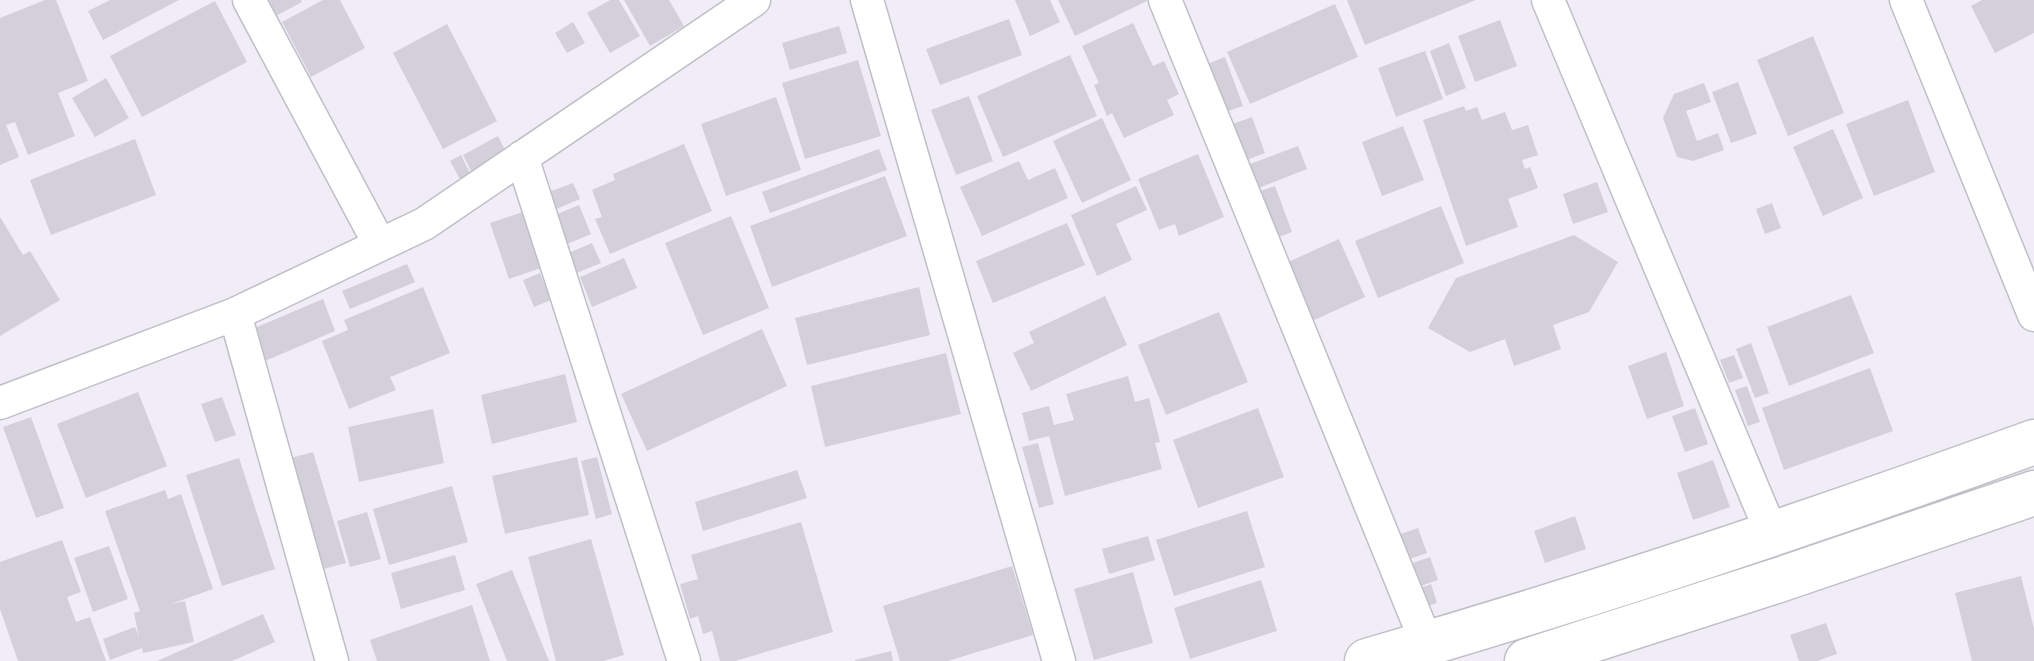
<svg xmlns="http://www.w3.org/2000/svg" width="2034" height="661" viewBox="0 0 2034 661" font-family="Commissioner,sans-serif">
	<style>
		.building { fill: #d3d0da }
		.lines { fill: none; stroke-linecap: round; stroke-linejoin: round }
		.street-casing { stroke: #c0bec7; stroke-width: 35 }
		.secondary-casing { stroke: #c0bec7; stroke-width: 47 }
		.street { stroke: #fff; stroke-width: 32 }
		.secondary { stroke: #fff; stroke-width: 44 }
	</style>
	<rect width="100%" height="100%" fill="#f0edf7"/>
	<path class="building" d="M45 0H56L88 81 58 93 75 136 28 155 15 122 6 125 19 157 0 165V18Z
		M110 0H179L103 40 88 11Z
		M268 0H301L302 2 276 16Z
		M323 0H340L365 48 311 77 282 22Z
		M610 0H619L640 36 610 53 587 13Z
		M624 0H669L684 26 650 46Z
		M1015 0H1050L1060 22 1030 36Z
		M1058 0H1149L1075 36Z
		M1347 0H1476L1365 45Z
		M1982 0H2034V33L1995 53 1971 6Z
		M215 1 247 62 142 117 110 56Z
		M1335 4 1358 57 1250 104 1227 52Z
		M1009 19 1022 55 940 85 926 49Z
		M1500 20 1517 66 1475 82 1458 36Z
		M573 22 585 43 567 53 555 33Z
		M1133 23 1153 66 1164 61 1179 94 1167 100 1174 115 1124 138 1112 113 1107 116 1094 85 1099 83 1082 46Z
		M447 24 497 121 443 149 393 53Z
		M839 26 847 53 790 70 782 43Z
		M1813 36 1844 113 1788 136 1757 60Z
		M1449 43 1466 88 1446 96 1430 51Z
		M1425 51 1443 99 1396 117 1378 68Z
		M1070 55 1097 116 1003 157 977 96Z
		M1225 57 1243 106 1223 113 1205 65Z
		M858 60 881 136 805 159 782 83Z
		M106 78 129 118 95 137 72 98Z
		M1738 82 1757 134 1731 143 1712 92Z
		M1704 83 1711 102 1686 111 1697 141 1718 133 1724 150 1693 161 1677 157 1663 118 1674 94Z
		M969 96 993 161 956 175 931 110Z
		M776 97 801 170 726 196 701 124Z
		M1908 100 1935 172 1874 196 1846 124Z
		M1464 106 1466 111 1477 107 1482 120 1505 112 1512 130 1528 125 1538 155 1522 160 1525 169 1530 167 1538 188 1508 199 1518 227 1466 246 1423 120Z
		M1252 117 1265 153 1241 162 1227 126Z
		M1102 118 1131 180 1082 203 1053 141Z
		M1403 126 1424 180 1382 196 1362 142Z
		M1833 129 1863 198 1823 216 1793 147Z
		M498 136 507 154 472 173 463 155Z
		M135 139 156 195 51 235 30 180Z
		M684 144 712 211 610 254 595 219 602 217 592 190 615 180 613 174Z
		M1298 146 1307 169 1251 191 1242 167Z
		M879 149 887 170 770 213 762 192Z
		M1198 154 1224 217 1179 236 1175 224 1159 230 1138 179Z
		M461 155 470 173 460 179 450 161Z
		M1019 161 1028 180 1055 168 1068 198 982 236 960 187Z
		M885 176 907 236 772 287 750 226Z
		M1597 182 1608 212 1573 224 1563 194Z
		M573 183 580 199 554 210 546 193Z
		M1136 186 1147 210 1116 224 1132 260 1097 276 1071 215Z
		M1275 186 1292 232 1269 241 1251 194Z
		M1772 203 1781 228 1765 234 1756 209Z
		M579 205 591 234 567 244 555 215Z
		M1441 206 1464 263 1378 298 1355 241Z
		M523 212 541 268 509 279 490 223Z
		M731 216 769 308 703 335 665 243Z
		M0 217 23 255 30 251 60 300 0 336Z
		M1067 223 1085 265 993 303 976 261Z
		M1574 235 1618 262 1589 312 1553 325 1561 349 1514 366 1505 339 1470 352 1428 328 1456 278Z
		M1339 239 1365 297 1312 321 1286 263Z
		M592 243 601 263 574 274 566 254Z
		M624 258 637 288 592 307 580 277Z
		M407 264 415 282 350 309 342 291Z
		M540 273 551 300 534 307 523 280Z
		M423 287 450 353 390 377 396 390 349 409 322 341 348 330 344 320Z
		M919 287 930 335 807 365 795 318Z
		M1851 295 1874 353 1789 386 1767 327Z
		M1105 296 1127 345 1031 391 1013 353 1034 343 1029 332Z
		M323 299 335 331 265 361 252 329Z
		M1219 312 1248 382 1166 415 1138 345Z
		M762 329 787 386 647 451 621 394Z
		M1751 343 1769 393 1755 398 1736 349Z
		M1666 352 1684 406 1647 419 1628 366Z
		M946 353 961 414 825 447 811 386Z
		M1734 355 1743 378 1729 383 1720 360Z
		M1870 368 1893 431 1784 470 1762 408Z
		M565 374 577 422 492 444 481 395Z
		M1128 376 1135 402 1149 398 1160 442 1155 443 1162 469 1065 496 1049 436 1029 441 1022 413 1049 406 1054 425 1074 420 1066 394Z
		M1747 386 1760 422 1748 426 1735 390Z
		M138 392 167 466 86 498 57 424Z
		M222 397 236 435 215 442 201 404Z
		M1258 408 1284 477 1198 508 1173 440Z
		M1695 408 1708 444 1685 452 1672 416Z
		M433 409 444 463 359 482 348 427Z
		M31 417 64 508 36 518 3 427Z
		M1038 443 1054 504 1039 508 1022 447Z
		M313 452 346 563 316 571 284 460Z
		M577 457 589 515 505 534 492 476Z
		M597 457 612 514 596 519 581 461Z
		M239 458 275 569 222 586 186 475Z
		M1713 460 1730 507 1693 520 1677 473Z
		M797 470 807 498 703 531 695 502Z
		M452 486 468 542 389 565 373 509Z
		M165 490 168 499 181 494 213 589 171 604 185 601 194 642 143 653 142 648 110 660 103 639 135 627 139 637 134 613 140 611 105 511Z
		M1247 511 1265 567 1174 596 1156 540Z
		M367 512 381 559 350 567 337 521Z
		M1575 516 1586 549 1545 563 1534 531Z
		M801 522 833 632 735 661H720L712 631 703 634 698 616 690 619 680 584 698 579 691 555Z
		M1418 528 1427 553 1401 562 1392 537Z
		M1148 536 1155 560 1109 574 1102 549Z
		M591 539 624 655 603 661H556L528 557Z
		M62 540 81 592 67 597 76 622 90 617 106 661H18L0 609V562Z
		M109 546 128 599 93 612 74 558Z
		M455 555 465 590 401 609 391 573Z
		M1430 557 1438 580 1412 589 1404 566Z
		M1012 566 1033 635 948 661H900L883 606Z
		M512 570 549 661H507L476 584Z
		M1133 572 1153 643 1094 660 1074 589Z
		M2021 576 2034 629V661H1972L1955 593Z
		M1261 580 1277 631 1190 659 1174 608Z
		M1431 584 1437 603 1419 609 1413 591Z
		M472 605 490 661H377L370 640Z
		M263 614 275 642 232 661H157Z
		M1826 623 1837 654 1817 661H1799L1790 635Z
		M891 651 893 661H855V660Z"/>
	<g class="lines">
		<defs>
			<path id="street" d="M249 0 380 245
				M867 0 1059 661
				M1165 0 1427 644
				M1548 0 1772 534
				M1906 0 2034 315
				M522 157 684 661
				M235 314 332 661
				M0 403 235 314 424 224 754 0"/>
			<path id="secondary" d="M1367 661C1592 596 1814 522 2034 442
				M1527 661 1779 580 2034 493"/>
		</defs>
		<use href="#street" class="street-casing"/>
		<use href="#secondary" class="secondary-casing"/>
		<use href="#street" class="street"/>
		<use href="#secondary" class="secondary"/>
	</g>
</svg>
